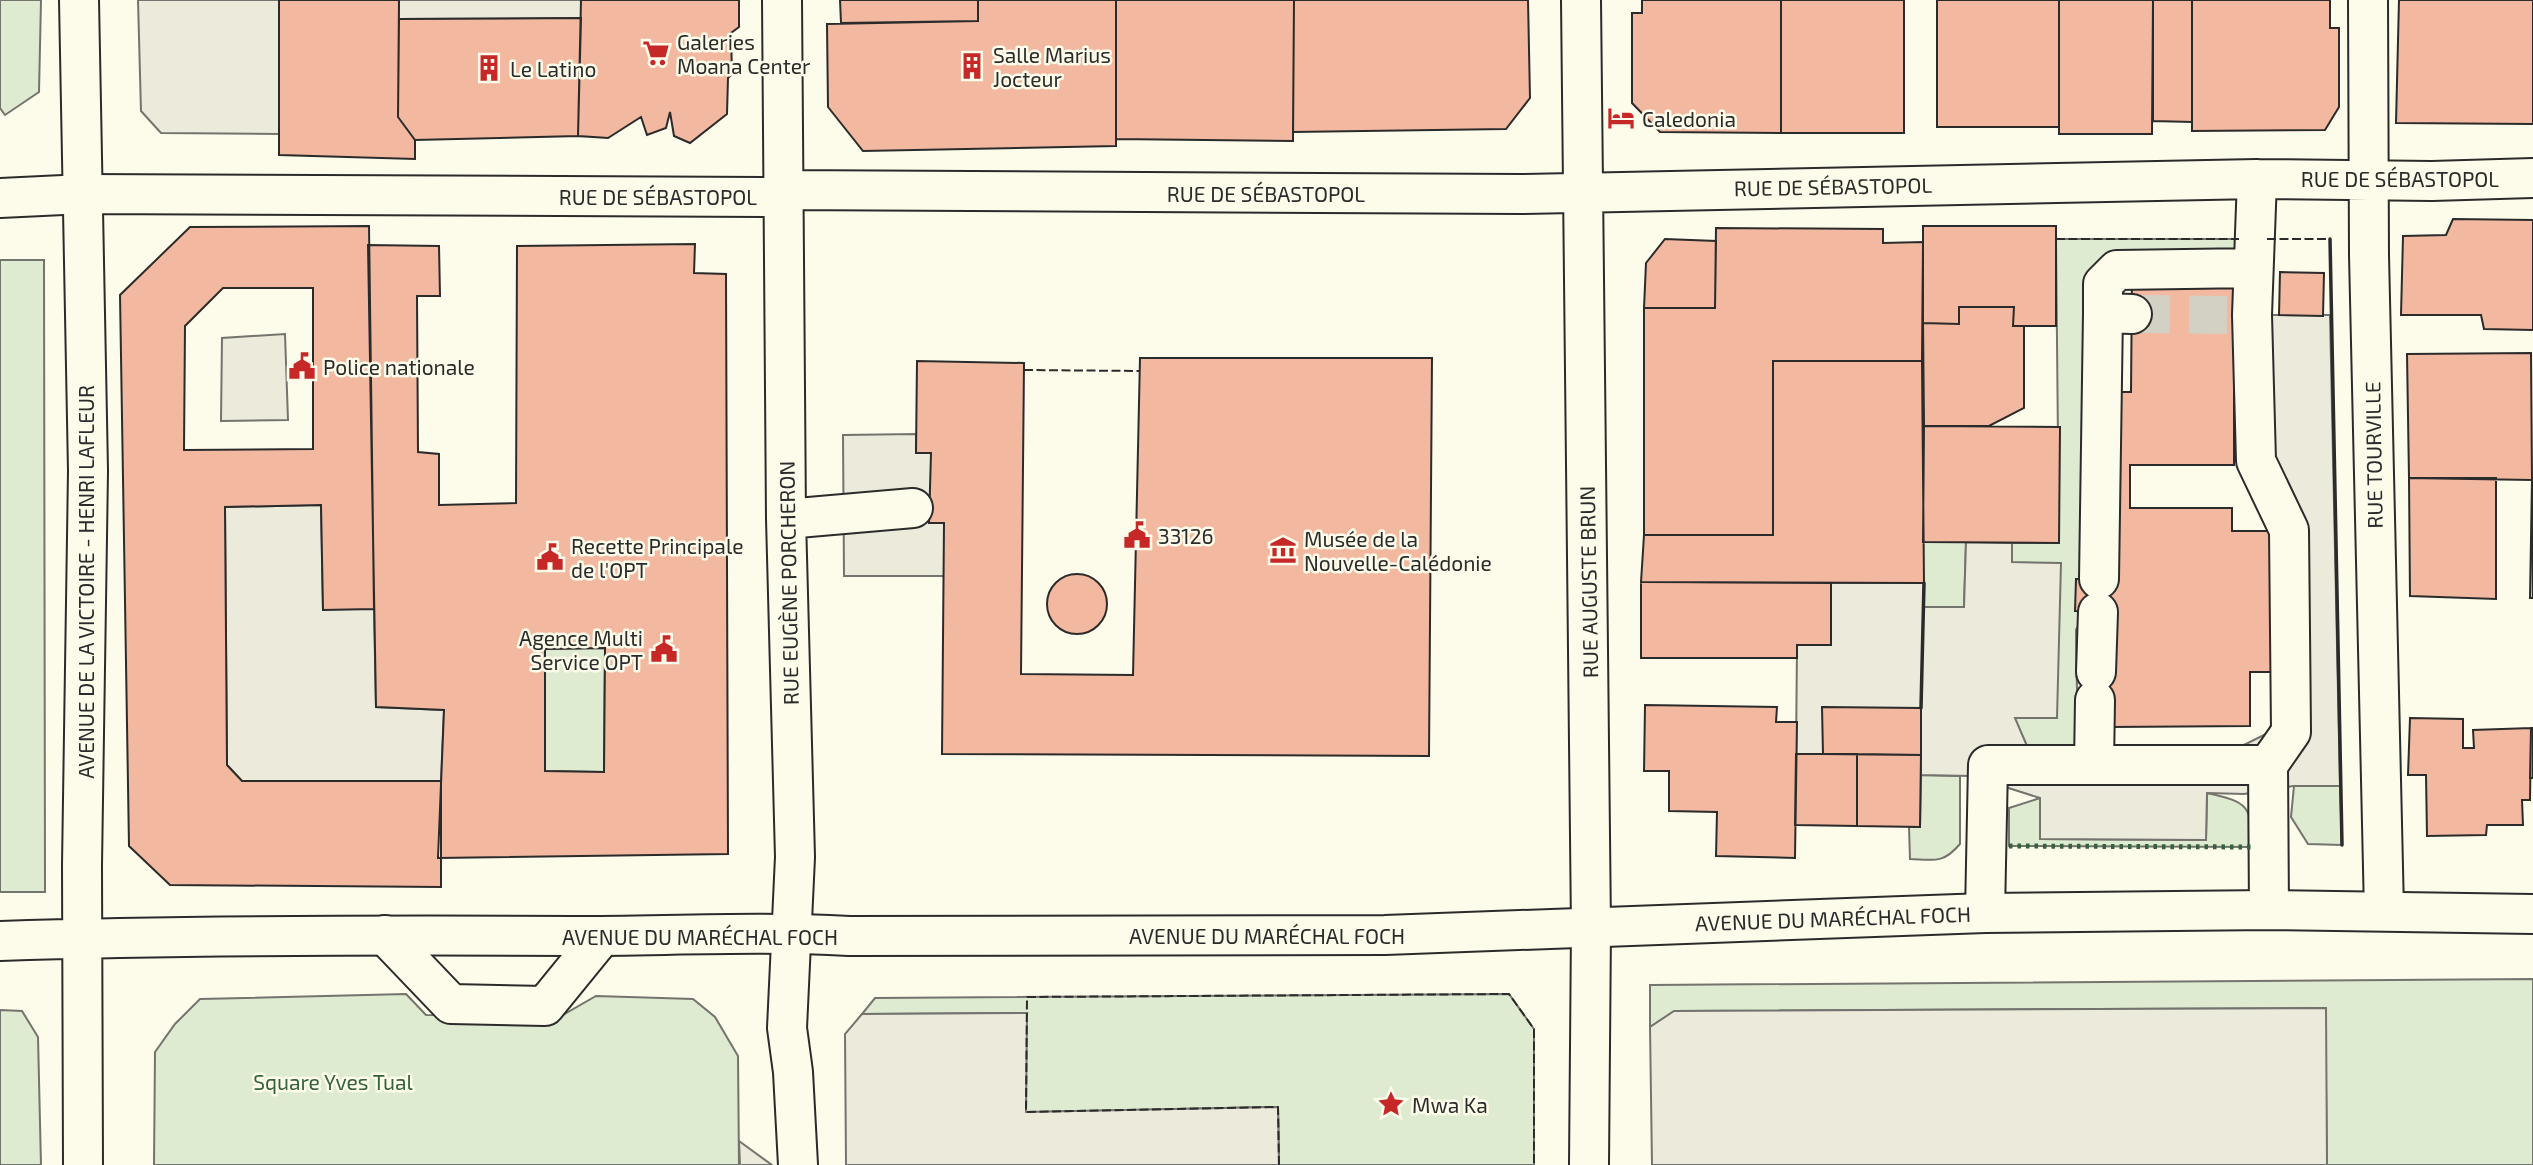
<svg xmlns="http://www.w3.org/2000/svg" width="2533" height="1165" viewBox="0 0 2533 1165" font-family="'Exo 2',sans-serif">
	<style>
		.green { fill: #deebd1; stroke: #74746e; stroke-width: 2 }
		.parking { fill: #eceadb; stroke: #74746e; stroke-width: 2 }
		.building { fill: #f2b8a0; stroke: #2b2b2b; stroke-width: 2; fill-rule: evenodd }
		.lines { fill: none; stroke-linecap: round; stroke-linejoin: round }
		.minor-tunnel { stroke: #d3d1c4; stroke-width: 38; stroke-dasharray: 38 19; stroke-linecap: butt }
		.minor-casing { stroke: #2b2b2b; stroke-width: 42 }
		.major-casing { stroke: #2b2b2b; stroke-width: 42 }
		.minor { stroke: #fdfbea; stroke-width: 38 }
		.major { stroke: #fdfbea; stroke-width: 38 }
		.hedge { stroke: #34623c; stroke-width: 5; stroke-dasharray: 3.5 5; stroke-linecap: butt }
		.fence { stroke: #2b2b2b; stroke-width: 2; stroke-dasharray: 9 3.5; stroke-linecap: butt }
		.wall { stroke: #2b2b2b; stroke-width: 3.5 }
		.labels { text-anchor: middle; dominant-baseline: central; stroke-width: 5; stroke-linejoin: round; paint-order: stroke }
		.poi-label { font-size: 21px; fill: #2b2b2b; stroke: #fdfbea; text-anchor: start }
		.street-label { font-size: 21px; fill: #2b2b2b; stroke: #fdfbea }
		.park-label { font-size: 21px; fill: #34623c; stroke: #fdfbea }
	</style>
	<rect width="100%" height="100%" fill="#fdfbea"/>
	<path class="green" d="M0 0H41L39 92 5 115 0 108Z
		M2056 239H2242L2239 261 2125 263 2090 605 2076 630 2078 746H2027L2014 718H2057L2011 562 2012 543H2059Z
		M0 260H44L45 892H0Z
		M1923 542H1966L1964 607H1923Z
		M605 648 604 772 545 771V649Z
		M1921 775 1960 776V844C1943 864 1934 860 1910 859L1909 827 1920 826Z
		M2294 786H2340L2342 845 2308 844 2291 817Z
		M2207 793C2248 802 2251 805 2253 847L2009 846V808L2040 798V839L2206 840Z
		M2533 979V1165H2327L2325 1008 1675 1011 1650 1027V985Z
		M406 994 426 1015 561 1016 596 996 693 999 715 1017 738 1056 739 1165H154L155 1052 175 1024 200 999Z
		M1509 994 1534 1029V1165H1279L1278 1107 890 1115 1026 1013 862 1014 875 998Z
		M0 1010 22 1011 38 1037 41 1165H0Z"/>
	<path class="parking" d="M138 0H279V134L161 133 141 111Z
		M399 0H581V18L399 19Z
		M2252 315H2330L2340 786H2293L2244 794 2207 793 2206 840 2040 839V798L1971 776 1921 775V708H1823V754H1796L1797 645 1831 644V583H1924L1923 607H1964L1966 542 2012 543V562L2061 563 2057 718H2015L2027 746H2078L2076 630 2090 605V747L2244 745 2268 733 2276 711 2272 531Z
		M285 334 288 420 221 421 222 338Z
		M916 434V453H931L944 523V576H844L843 435Z
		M321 505 323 609H374L376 707 444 710 441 781H242L227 765 225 507Z
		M2326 1008 2327 1165H1652L1650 1027 1674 1011Z
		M1027 1013 1026 1112 1278 1107 1279 1165H846L845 1034 862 1014Z
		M739 1141 772 1165H740Z"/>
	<path class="building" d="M279 0H399L398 117 415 140V159L279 155Z
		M581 0H739V27L731 33 732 74 728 78 727 114 690 143 674 136 670 112 666 128 647 135 641 117 608 138 578 136Z
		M840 0H978V21L841 23Z
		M978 0H1116V146L863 151 828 107 827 24 978 21Z
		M1116 0H1294L1293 141 1116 139Z
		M1294 0H1528L1530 98 1506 129 1293 132Z
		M1642 0H1781V133L1660 132 1632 103V13H1642Z
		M1781 0H1904V133H1781Z
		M1937 0H2059V127H1937Z
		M2059 0H2153L2152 134H2059Z
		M2153 0H2192V122L2153 121Z
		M2192 0H2330V28H2339V107L2325 130 2192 131Z
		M2399 0H2533V124L2396 123Z
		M581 18 578 136 415 140 398 117 399 19Z
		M2453 219 2533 220V330L2484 329 2481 315H2401L2403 236 2446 235Z
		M369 226 374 609 323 610 321 505 225 507 227 765 242 781H441V887L170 885 129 846 120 295 190 227ZM223 288H313V449L184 450 185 326Z
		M1923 226H2056V326H2013L2014 307H1959V324L1923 323Z
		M1716 228 1883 229V243L1923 242 1922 361H1773V535H1644V308H1715Z
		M1665 239 1716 241 1715 308H1644L1646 263Z
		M695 244 694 273 726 274 728 854 438 858 444 710 376 707 368 245 439 246 440 296H417L418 452 439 454V505L516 503 517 246ZM605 648 604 772 545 771V649Z
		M2280 272 2324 273 2323 316 2279 315Z
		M2132 278H2234V465H2130V508H2232V531H2272L2273 672H2250V726L2110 727 2108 392H2131Z
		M1959 307H2014L2013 326H2024V408L1989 426H1924L1923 323 1959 324Z
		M2531 353 2532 480 2409 478 2407 354Z
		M1140 358H1432L1429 756 942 754 944 523H929L931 453H916L917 361 1024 363 1021 674 1133 675Z
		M1773 361H1922L1924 583 1641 582 1644 535H1773Z
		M1924 426 2060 427 2059 543 1923 542Z
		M2409 478H2496V599L2410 596Z
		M2532 480 2533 598H2530Z
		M1047 604a30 30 0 1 1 60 0a30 30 0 1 1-60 0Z
		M2076 579H2109V612L2075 611Z
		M1641 582 1831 583V645H1797V658H1641Z
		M1645 705 1777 707 1776 722H1797L1795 858 1716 856 1717 812 1669 811V771H1644Z
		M1822 707 1921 708V755L1823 754Z
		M2410 718 2463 719V748H2474L2473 730 2531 728 2530 800H2522L2523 825H2487L2486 835 2427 836 2426 775H2408Z
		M2531 728H2533V778H2530Z
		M1796 754H1857V826L1795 825Z
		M1857 754 1921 755 1920 827 1857 826Z"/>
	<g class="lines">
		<path class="minor-tunnel" d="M2132 314 2234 315"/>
		<defs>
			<path id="minor" d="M782 0 786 519 795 857 787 1028 793 1072 798 1165
				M1581 0 1591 928 1589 1165
				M2368 0 2369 255 2384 911
				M2257 179 2252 315 2256 461 2289 530 2291 732 2268 765 2269 910
				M0 198 84 194 769 197 783 190 1521 194 2257 179 2432 181 2533 178
				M2103 313V284L2117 270 2253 268
				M786 519 913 508
				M2099 579 2103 313 2132 314
				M2096 672 2098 612
				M2094 765 2095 700
				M1985 913 1988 765H2268
				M385 935 451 1004 545 1006 602 936"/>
			<path id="major" d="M79 0 88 471 82 865 83 1165
				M0 941C191 935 382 935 573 936 665 936 757 931 849 936L1385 935 1985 913 2269 910 2533 914"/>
		</defs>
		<use href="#minor" class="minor-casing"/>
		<use href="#major" class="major-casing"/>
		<use href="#minor" class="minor"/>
		<use href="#major" class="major"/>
		<path class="hedge" d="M2009 846 2253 847"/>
		<path class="fence" d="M2056 239H2239
			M2267 239H2330
			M1024 370 1140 371
			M1279 1165 1278 1107 1026 1112 1027 997 1509 994 1534 1029V1165"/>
		<path class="wall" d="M2330 239 2342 845
			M1921 708 1924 583"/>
	</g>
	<defs>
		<symbol id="supermarket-bare" viewBox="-9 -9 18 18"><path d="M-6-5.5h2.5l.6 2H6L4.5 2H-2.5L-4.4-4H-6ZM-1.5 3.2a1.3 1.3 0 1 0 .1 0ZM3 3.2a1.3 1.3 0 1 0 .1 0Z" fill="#c62828" stroke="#fdfbea" stroke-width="2.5" paint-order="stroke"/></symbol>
		<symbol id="building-bare" viewBox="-9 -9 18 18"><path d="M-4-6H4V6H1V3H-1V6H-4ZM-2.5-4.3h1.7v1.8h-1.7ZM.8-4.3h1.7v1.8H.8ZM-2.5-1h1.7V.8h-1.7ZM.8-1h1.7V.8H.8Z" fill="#c62828" stroke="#fdfbea" stroke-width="2.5" paint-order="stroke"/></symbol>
		<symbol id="hotel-bare" viewBox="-9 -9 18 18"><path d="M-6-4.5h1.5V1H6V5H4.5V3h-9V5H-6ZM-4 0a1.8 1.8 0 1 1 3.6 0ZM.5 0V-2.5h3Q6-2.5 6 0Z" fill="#c62828" stroke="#fdfbea" stroke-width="2.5" paint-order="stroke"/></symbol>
		<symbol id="civic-bare" viewBox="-9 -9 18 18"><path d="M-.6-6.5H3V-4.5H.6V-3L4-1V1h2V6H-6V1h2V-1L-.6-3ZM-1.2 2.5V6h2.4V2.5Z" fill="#c62828" stroke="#fdfbea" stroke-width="2.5" paint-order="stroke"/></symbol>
		<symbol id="museum-bare" viewBox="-9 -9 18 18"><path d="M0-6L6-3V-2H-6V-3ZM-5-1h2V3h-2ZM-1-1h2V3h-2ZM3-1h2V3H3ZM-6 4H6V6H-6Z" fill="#c62828" stroke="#fdfbea" stroke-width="2.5" paint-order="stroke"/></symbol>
		<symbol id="sight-bare" viewBox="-9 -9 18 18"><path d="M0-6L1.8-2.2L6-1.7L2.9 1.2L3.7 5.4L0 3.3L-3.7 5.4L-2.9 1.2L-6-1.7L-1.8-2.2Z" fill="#c62828" stroke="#fdfbea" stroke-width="2.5" paint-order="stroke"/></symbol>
	</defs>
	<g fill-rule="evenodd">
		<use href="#supermarket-bare" x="637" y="34" width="38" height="38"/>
		<use href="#building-bare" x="953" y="47" width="38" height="38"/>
		<use href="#building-bare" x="470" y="49" width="38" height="38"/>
		<use href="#hotel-bare" x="1602" y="99" width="38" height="38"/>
		<use href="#civic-bare" x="283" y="347" width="38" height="38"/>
		<use href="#civic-bare" x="1118" y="516" width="38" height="38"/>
		<use href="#museum-bare" x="1264" y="531" width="38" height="38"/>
		<use href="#civic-bare" x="531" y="538" width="38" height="38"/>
		<use href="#civic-bare" x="645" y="630" width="38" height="38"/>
		<use href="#sight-bare" x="1372" y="1085" width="38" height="38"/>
	</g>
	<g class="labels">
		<g class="poi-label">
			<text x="677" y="41">Galeries<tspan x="677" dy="24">Moana Center</tspan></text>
			<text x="993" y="54">Salle Marius<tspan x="993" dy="24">Jocteur</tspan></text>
			<text x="510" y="68">Le Latino</text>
			<text x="1642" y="118">Caledonia</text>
			<text x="323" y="366">Police nationale</text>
			<text x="1158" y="535">33126</text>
			<text x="1304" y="538">Musée de la<tspan x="1304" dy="24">Nouvelle-Calédonie</tspan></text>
			<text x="571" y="545">Recette Principale<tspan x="571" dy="24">de l'OPT</tspan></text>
			<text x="643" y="637" text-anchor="end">Agence Multi<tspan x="643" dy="24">Service OPT</tspan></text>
			<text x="1412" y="1104">Mwa Ka</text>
		</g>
		<g class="street-label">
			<text x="2400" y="178">RUE DE SÉBASTOPOL</text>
			<text transform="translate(1833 186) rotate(-1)">RUE DE SÉBASTOPOL</text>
			<text x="1266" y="193">RUE DE SÉBASTOPOL</text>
			<text x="658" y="196">RUE DE SÉBASTOPOL</text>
			<text transform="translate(2373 455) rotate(-91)">RUE TOURVILLE</text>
			<text transform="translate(85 582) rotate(-90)">AVENUE DE LA VICTOIRE - HENRI LAFLEUR</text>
			<text transform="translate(1588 582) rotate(-91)">RUE AUGUSTE BRUN</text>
			<text transform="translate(788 583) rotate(-91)">RUE EUGÈNE PORCHERON</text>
			<text transform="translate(1833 918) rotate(-2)">AVENUE DU MARÉCHAL FOCH</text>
			<text x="1267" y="935">AVENUE DU MARÉCHAL FOCH</text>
			<text x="700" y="936">AVENUE DU MARÉCHAL FOCH</text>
		</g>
		<g class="park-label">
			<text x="333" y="1081">Square Yves Tual</text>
		</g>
	</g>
</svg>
